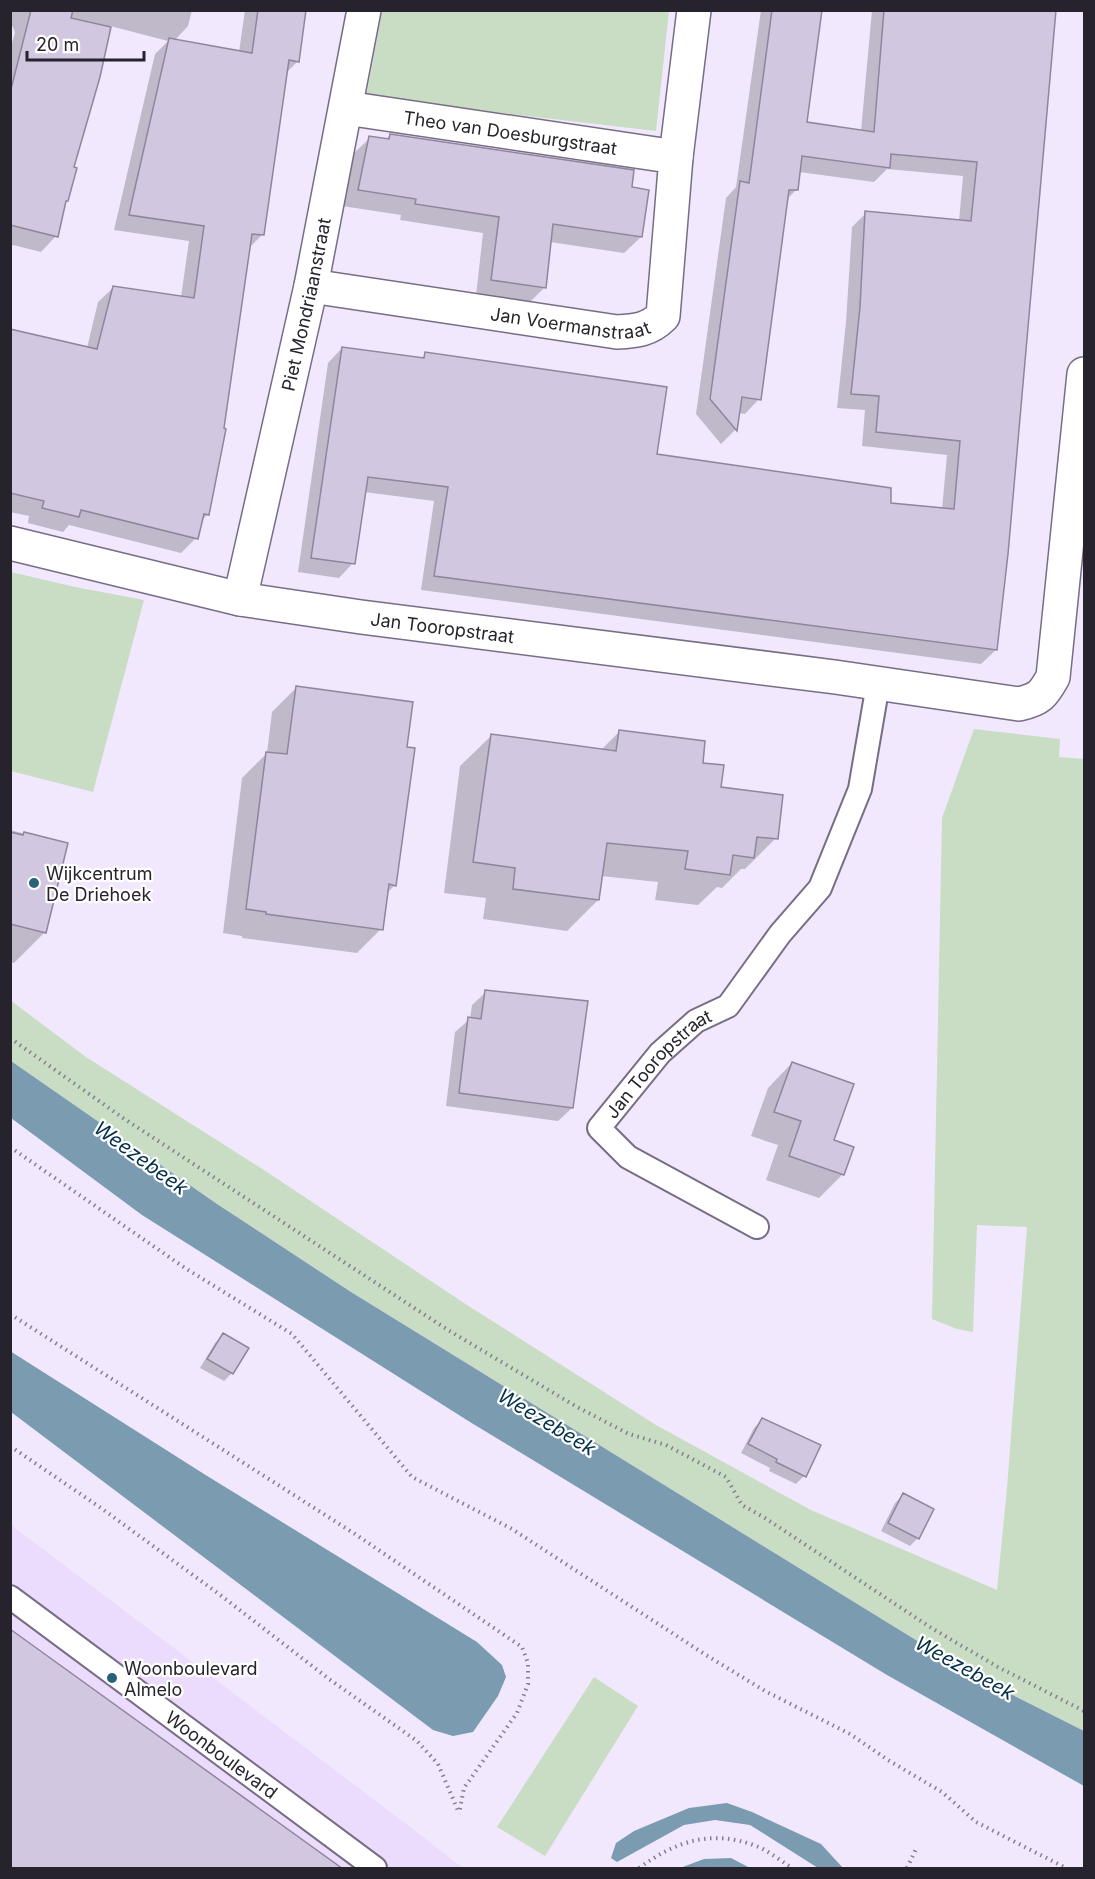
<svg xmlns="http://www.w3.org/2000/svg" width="1095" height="1879" viewBox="0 0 1095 1879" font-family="Inter,sans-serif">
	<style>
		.built { fill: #ebdcfe }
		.green { fill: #c9ddc4 }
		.water { fill: #7b9bb1 }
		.shadow { fill: #0003 }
		.building { fill: #d2c7e1; stroke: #90859d; stroke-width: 1.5 }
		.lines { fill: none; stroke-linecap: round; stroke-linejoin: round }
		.service-casing { stroke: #786d85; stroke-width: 26 }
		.pedestrian-casing { stroke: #786d85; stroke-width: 36 }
		.minor-casing { stroke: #786d85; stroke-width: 36 }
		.path { stroke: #857f8d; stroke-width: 4; stroke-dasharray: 1.5 4.5; stroke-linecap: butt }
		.service { stroke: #fff; stroke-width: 22 }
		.pedestrian { stroke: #fff; stroke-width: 33 }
		.minor { stroke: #fff; stroke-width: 33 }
		.poi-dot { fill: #28617a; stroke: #fff; stroke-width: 2 }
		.labels { text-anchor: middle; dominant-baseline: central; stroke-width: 4.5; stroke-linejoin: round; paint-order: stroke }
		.street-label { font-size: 18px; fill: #27232c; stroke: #fff }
		.poi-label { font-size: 18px; fill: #27232c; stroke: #fff; text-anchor: start }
		.water-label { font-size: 20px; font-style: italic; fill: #033048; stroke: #fff }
	</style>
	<rect width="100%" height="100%" fill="#f1e8fd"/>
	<path class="built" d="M10 1524 418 1833 463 1868H11Z"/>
	<path class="green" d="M382 11H669L656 131 366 97Z
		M11 572 75 587 144 600 93 792 11 771Z
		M974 729 1060 739 1059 757 1084 759V1731L971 1674 351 1292 217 1204 11 1061 10 1000 86 1057 264 1170 464 1303 656 1425 811 1510 997 1590 1007 1488 1027 1227 977 1225 973 1332 957 1329 932 1319 942 818Z
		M594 1677 638 1706 545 1856 497 1827Z"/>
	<path class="water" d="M11 1061 217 1204 351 1292 971 1674 1084 1731V1786L887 1675 470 1422 142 1215 11 1118Z
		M10 1351 204 1474 477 1642 502 1665 506 1677 498 1696 473 1732 453 1736 433 1730 11 1412Z
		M727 1803 752 1812 821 1844 843 1868H818L750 1825 715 1820 684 1825 617 1862 611 1858 616 1843 634 1831 689 1808Z
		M731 1858 750 1868H680L704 1859Z"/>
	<path class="shadow" d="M192 10 188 26 175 40 239 52 245 10H305L298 61 285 74 262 235 248 249 222 429 225 430 207 515 201 521 196 538 181 553 69 525 63 532 28 523 29 516 10 512V330L87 348 98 302 114 287 181 297 189 241 114 230 155 54 168 41 110 26 98 77 71 171 67 201 64 203 56 236 41 252 13 245 10 247V51L15 32 10 21V11Z
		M761 10H821L805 123 861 131 872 10H977L996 650 981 664 421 590 434 501 364 492 353 563 339 578 298 572 328 363 342 348 420 359 426 354 656 455 889 504 942 509 947 455 862 446 865 410 837 408 846 322 852 227 866 213 959 221 963 176 887 169 874 182 799 172 796 190 787 199 759 399 745 414 738 413 735 430 721 444 696 414 726 198 736 187Z
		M390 135 630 189 641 237 624 253 550 242 544 288 528 304 476 296 483 233 400 220 401 215 342 206 353 154 370 138 385 140Z
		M296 688 405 748 395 885 386 894 381 929 357 953 242 938V936L223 933 242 778 267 753 272 712Z
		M620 731 701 764 719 788 776 838 745 869H741L722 888 717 887 698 905 655 900 658 882 601 876 598 900 567 931 483 919 486 898 444 893 460 766 491 736 601 750Z
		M10 830 66 844 45 932 14 963 10 962Z
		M486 992 572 1108 558 1121 446 1106 455 1032 470 1019 472 1005Z
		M792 1063 832 1141 843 1174 819 1198 766 1180 778 1145 751 1136 768 1088Z
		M223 1335 232 1373 224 1381 200 1368 215 1343Z
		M762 1420 819 1446 804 1476 796 1484 769 1471 770 1468 741 1453 754 1428Z
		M903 1495 918 1538 910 1546 881 1531 895 1503Z"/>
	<path class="building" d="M31 10H73L71 18 111 27 100 77 74 167 77 168 68 201H66L58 237 10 225V93Z
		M258 10H306L299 62 289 60 264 235 252 234 224 428 226 429 209 515 204 514 198 539 81 510 79 517 42 508 44 501 10 493V329L97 349 113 286 194 298 204 226 129 215 132 201 169 38 252 53Z
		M772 10H822L807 122 874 132 884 10H1056L1008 554 997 650 434 576 448 487 368 477 355 564 311 558 342 347 424 358 425 352 667 387 657 454 891 488V503L954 509 960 441 876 432 879 396 851 394 860 307 865 211 971 221 977 162 891 154 890 168 802 156 798 190H789L761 400 742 397 737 431 710 399 740 181 749 183Z
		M390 134 634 170 632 187 649 190 642 237 553 224 546 288 491 280 499 217 415 204 416 199 358 190 369 136 389 139Z
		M296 686 413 702 407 747 415 748 396 886 389 884 383 930 266 914V912L246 909 266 752 287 754Z
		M619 730 705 741 703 763 724 765 721 787 783 795 778 839 757 837 754 858 733 855 730 875 685 869 688 851 607 843 599 900 513 889 515 868 473 862 491 734 616 751Z
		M10 832 23 835 24 832 68 843 46 933 10 924Z
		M485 990 588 1001 573 1108 459 1093 468 1017 481 1019Z
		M792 1062 854 1084 834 1140 854 1147 844 1175 789 1156 801 1121 774 1112Z
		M223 1333 249 1348 233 1374 207 1359Z
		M762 1418 821 1445 806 1477 776 1462 777 1459 748 1444Z
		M903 1493 934 1509 919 1539 888 1523Z
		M10 1629 343 1869H10Z"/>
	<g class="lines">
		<defs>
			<g id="service">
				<path id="s1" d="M757 1227 628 1157 599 1128 660 1053 696 1021 728 1006 780 934 820 888 860 789 878 684"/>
				<path id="s2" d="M10 1597 375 1868"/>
			</g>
			<g id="pedestrian">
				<path id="s3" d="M346 108 676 157"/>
			</g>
			<g id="minor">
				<path id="s4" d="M311 286 617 332C636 331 649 330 663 316L676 157 694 10"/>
				<path id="s5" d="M10 543 240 599 361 617 835 677 1019 704C1040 699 1043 695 1053 677L1084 374"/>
				<path id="s6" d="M240 599 311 286 364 10"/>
			</g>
		</defs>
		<use href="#service" class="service-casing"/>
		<use href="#pedestrian" class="pedestrian-casing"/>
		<use href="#minor" class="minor-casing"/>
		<path class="path" d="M10 1038 123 1118 448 1330 577 1407 629 1434 666 1445 726 1477 742 1505 765 1518 933 1629 998 1667 1084 1711
			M10 1147 185 1268 292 1334 412 1477 512 1529 706 1655 765 1691 850 1734 888 1760 942 1792 976 1822 1066 1868
			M10 1314 355 1534 522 1647 528 1663V1684L517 1713 464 1788 459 1814
			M10 1446 101 1508 219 1594 329 1679 417 1741 438 1764 459 1813
			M639 1868C676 1841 712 1829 756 1846 769 1851 781 1861 792 1868
			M907 1868 917 1847"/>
		<use href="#service" class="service"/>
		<use href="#pedestrian" class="pedestrian"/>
		<use href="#minor" class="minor"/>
	</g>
	<g class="poi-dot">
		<circle cx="34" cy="883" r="6"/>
		<circle cx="112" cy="1678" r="6"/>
	</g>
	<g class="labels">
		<g class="street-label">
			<text stroke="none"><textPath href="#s3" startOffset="166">Theo van Doesburgstraat</textPath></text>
			<text stroke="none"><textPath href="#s6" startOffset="302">Piet Mondriaanstraat</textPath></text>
			<text stroke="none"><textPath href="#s4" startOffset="262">Jan Voermanstraat</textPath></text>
			<text stroke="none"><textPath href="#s5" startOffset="441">Jan Tooropstraat</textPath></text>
			<text stroke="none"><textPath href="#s1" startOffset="276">Jan Tooropstraat</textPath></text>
			<text stroke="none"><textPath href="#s2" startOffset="264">Woonboulevard</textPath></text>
		</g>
		<g class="poi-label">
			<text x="46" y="873">Wijkcentrum<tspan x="46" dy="21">De Driehoek</tspan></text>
			<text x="124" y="1668">Woonboulevard<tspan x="124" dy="21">Almelo</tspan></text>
		</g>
		<g class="water-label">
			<text transform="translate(141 1158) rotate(36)">Weezebeek</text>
			<text transform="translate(547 1422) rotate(31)">Weezebeek</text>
			<text transform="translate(965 1668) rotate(29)">Weezebeek</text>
		</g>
	</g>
	<rect width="1095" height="1879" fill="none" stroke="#27232c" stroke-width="24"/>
	<path d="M27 51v9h117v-9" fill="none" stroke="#27232c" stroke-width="3"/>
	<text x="36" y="51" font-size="18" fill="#27232c" stroke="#ffffff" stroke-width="4.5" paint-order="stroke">20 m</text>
</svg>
